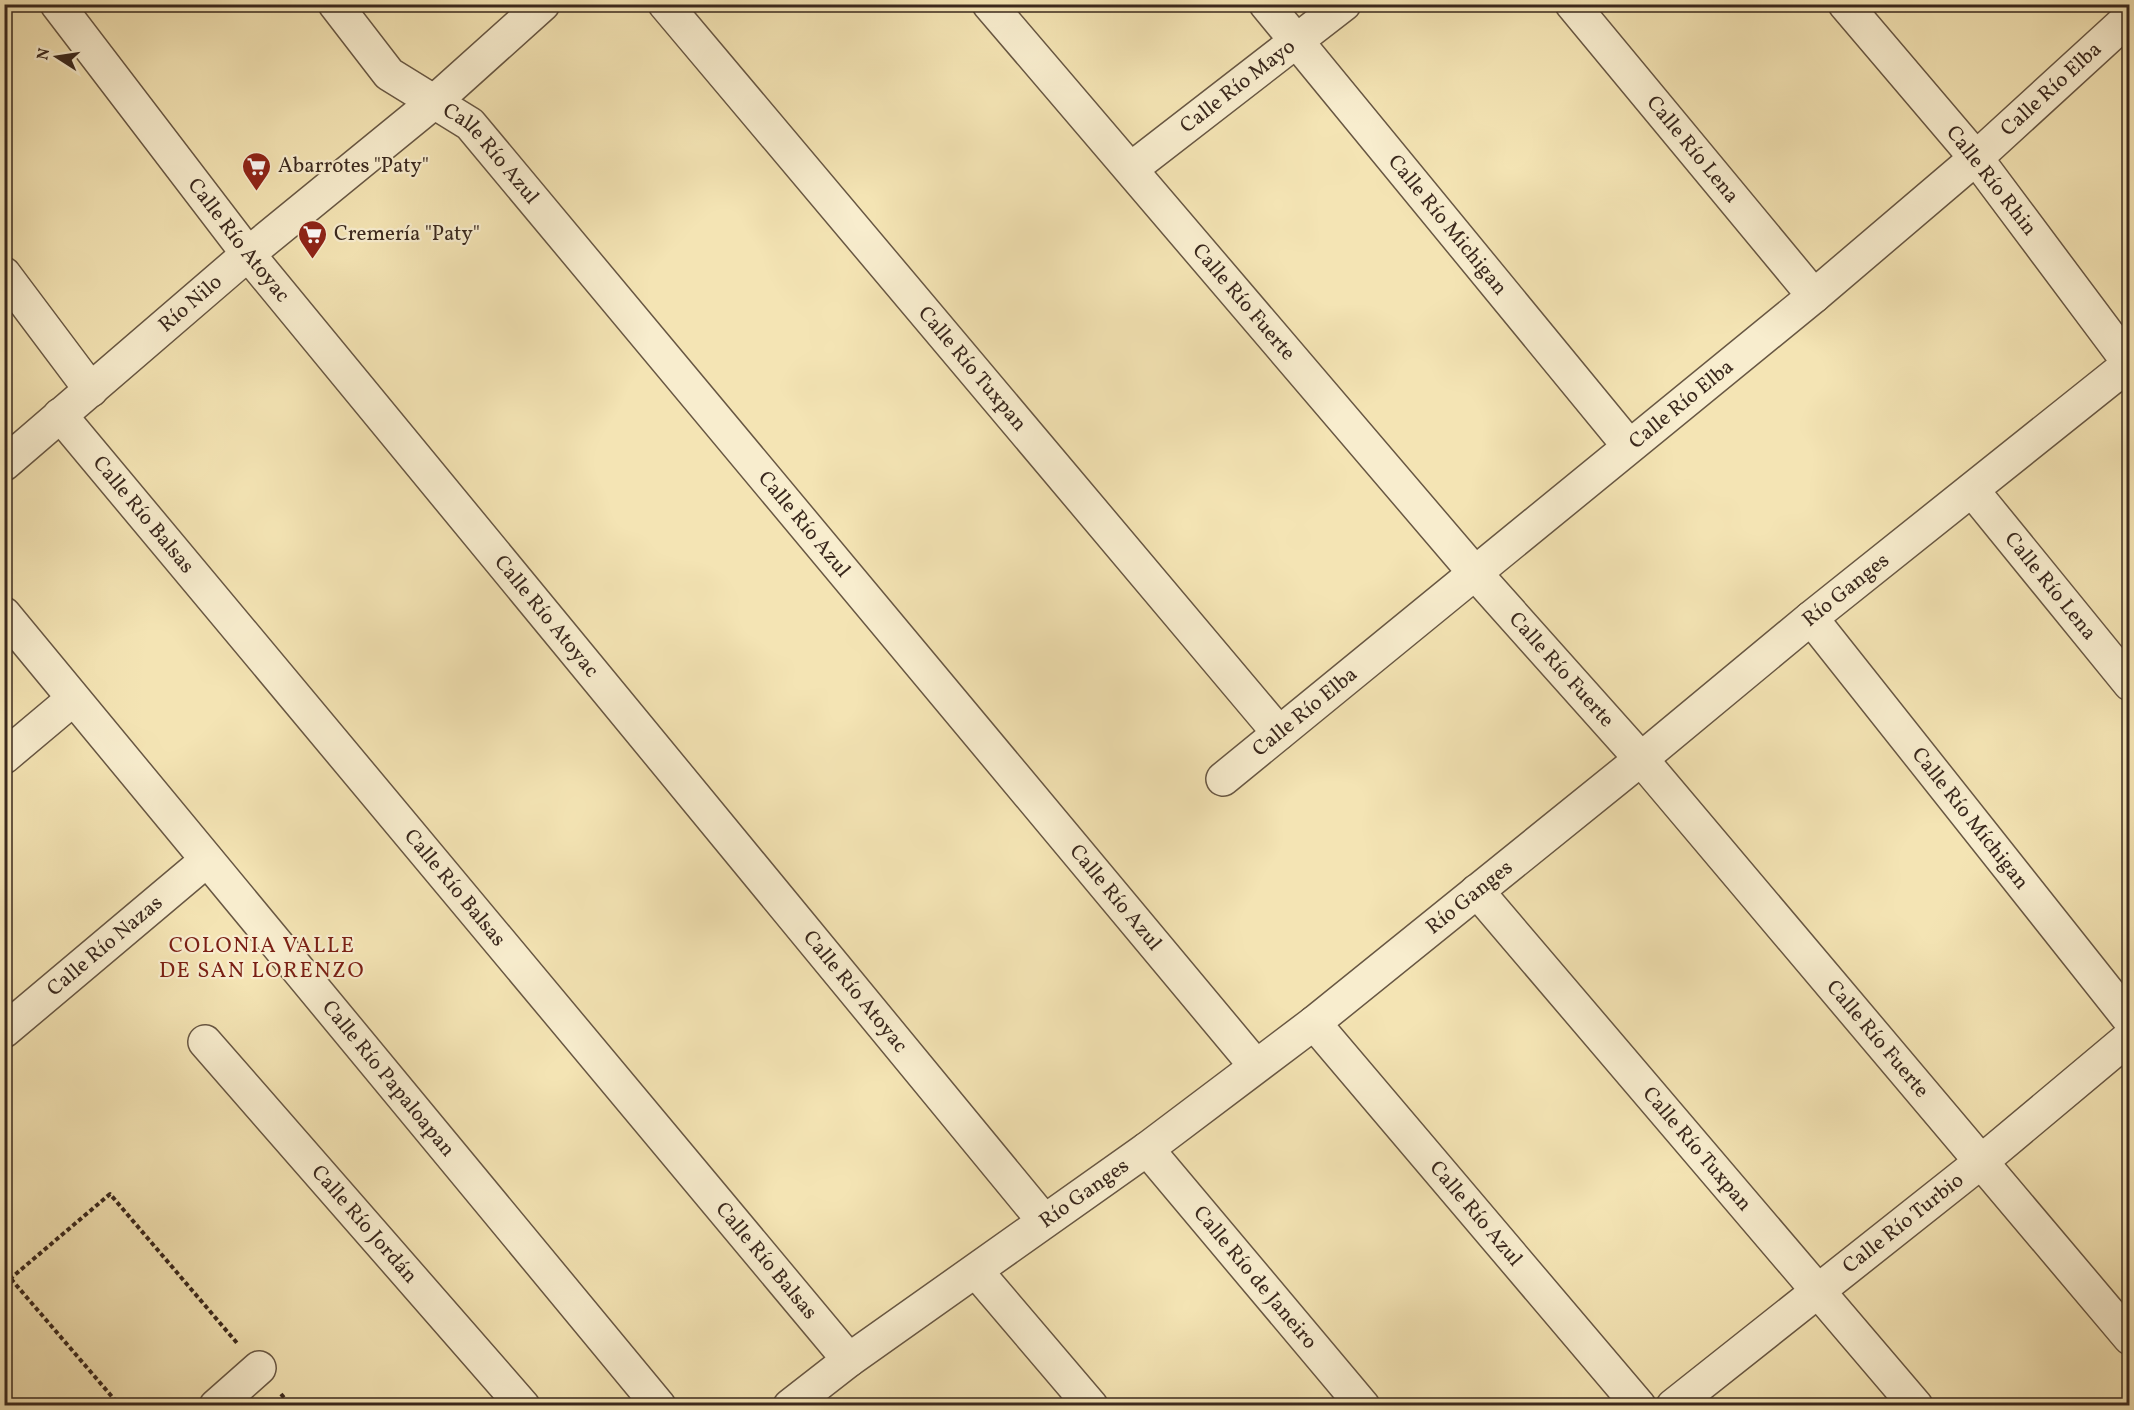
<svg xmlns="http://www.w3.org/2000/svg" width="2134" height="1410" viewBox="0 0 2134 1410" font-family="Vollkorn,serif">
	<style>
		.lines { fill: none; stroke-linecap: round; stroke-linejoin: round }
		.street-casing { stroke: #685743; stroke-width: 36 }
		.path { stroke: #3a281d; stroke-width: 4; stroke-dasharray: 4.5 3; stroke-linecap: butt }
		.street { stroke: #f8edce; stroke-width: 33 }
		.labels { text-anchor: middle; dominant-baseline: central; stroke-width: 4.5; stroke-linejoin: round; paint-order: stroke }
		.street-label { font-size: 21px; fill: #3a281d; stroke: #f8edce }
		.poi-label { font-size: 21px; fill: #3a281d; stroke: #f8edce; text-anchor: start }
		.neighbourhood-label { font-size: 22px; letter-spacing: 1.5px; fill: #7a1f14; stroke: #f8edce }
	</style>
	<rect width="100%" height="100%" fill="#f4e4b4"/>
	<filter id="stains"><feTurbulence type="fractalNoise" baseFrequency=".00333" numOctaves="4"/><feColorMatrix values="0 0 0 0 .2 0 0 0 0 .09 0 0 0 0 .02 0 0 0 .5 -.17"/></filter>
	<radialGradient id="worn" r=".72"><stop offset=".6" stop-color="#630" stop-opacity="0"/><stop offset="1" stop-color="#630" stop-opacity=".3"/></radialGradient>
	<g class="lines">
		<defs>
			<g id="street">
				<path id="s1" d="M57 4 248 254 1044 1221"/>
				<path id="s2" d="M335 4 389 74 470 124 1255 1065"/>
				<path id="s3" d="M665 4 1279 733"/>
				<path id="s4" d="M989 4 1475 573 1641 759 2130 1338"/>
				<path id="s5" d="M1266 4 1629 446"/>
				<path id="s6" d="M1572 4 1814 296"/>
				<path id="s7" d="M1131 169 1344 4"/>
				<path d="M4 274 91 390"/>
				<path id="s8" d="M60 415 849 1360"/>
				<path id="s9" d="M4 464 248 254 434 102 543 4"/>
				<path id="s10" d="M1972 490 2130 684"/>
				<path id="s11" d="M4 614 659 1406"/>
				<path id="s12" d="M1811 618 2130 1020"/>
				<path d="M4 757 73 699"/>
				<path id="s13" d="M1223 779 1814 296 1976 158 2130 17"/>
				<path id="s14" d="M1477 891 1916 1406"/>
				<path id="s15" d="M1314 1023 1639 1406"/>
				<path id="s16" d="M4 1031 207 860"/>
				<path id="s17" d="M205 1042 523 1406"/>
				<path id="s18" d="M1147 1149 1363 1406"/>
				<path d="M976 1271 1091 1406"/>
				<path d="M216 1406 259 1368"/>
				<path id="s19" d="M790 1406 849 1360 1147 1149 1314 1023 1641 759 1811 618 2129 364H2130L1976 158 1845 4"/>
				<path id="s20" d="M1673 1406 1982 1161 2130 1037"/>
			</g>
		</defs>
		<use href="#street" class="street-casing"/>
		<path class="path" d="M11 1279 120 1406
			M4 1284 110 1194 237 1343
			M281 1394 291 1406"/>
		<use href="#street" class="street"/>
	</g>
	<defs>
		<symbol id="supermarket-pin" viewBox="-11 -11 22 30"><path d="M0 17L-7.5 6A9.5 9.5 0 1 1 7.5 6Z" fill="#8f2418" stroke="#f8edce"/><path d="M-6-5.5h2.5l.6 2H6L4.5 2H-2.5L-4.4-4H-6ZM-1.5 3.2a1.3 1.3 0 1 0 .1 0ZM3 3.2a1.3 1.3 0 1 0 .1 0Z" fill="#fff"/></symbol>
	</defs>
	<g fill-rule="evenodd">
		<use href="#supermarket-pin" x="240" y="150" width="33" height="45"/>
		<use href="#supermarket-pin" x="296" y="218" width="33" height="45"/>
	</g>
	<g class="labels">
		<g class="street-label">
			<text stroke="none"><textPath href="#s7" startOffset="135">Calle Río Mayo</textPath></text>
			<text stroke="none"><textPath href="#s13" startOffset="1078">Calle Río Elba</textPath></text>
			<text stroke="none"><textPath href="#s6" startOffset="189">Calle Río Lena</textPath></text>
			<text stroke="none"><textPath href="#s2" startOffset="219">Calle Río Azul</textPath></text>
			<text transform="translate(1991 181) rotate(52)">Calle Río Rhin</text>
			<text stroke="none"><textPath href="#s5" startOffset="286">Calle Río Michigan</textPath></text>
			<text stroke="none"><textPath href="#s1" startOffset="298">Calle Río Atoyac</textPath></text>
			<text stroke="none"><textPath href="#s4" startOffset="392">Calle Río Fuerte</textPath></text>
			<text stroke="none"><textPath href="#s9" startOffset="246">Río Nilo</textPath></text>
			<text stroke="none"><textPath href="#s3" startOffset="477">Calle Río Tuxpan</textPath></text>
			<text stroke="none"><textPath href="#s13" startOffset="592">Calle Río Elba</textPath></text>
			<text stroke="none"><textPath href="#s8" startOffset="130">Calle Río Balsas</textPath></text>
			<text stroke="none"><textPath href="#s2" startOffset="705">Calle Río Azul</textPath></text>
			<text stroke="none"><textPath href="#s10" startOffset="124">Calle Río Lena</textPath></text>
			<text stroke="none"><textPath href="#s19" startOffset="1335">Río Ganges</textPath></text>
			<text stroke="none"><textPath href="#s1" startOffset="784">Calle Río Atoyac</textPath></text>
			<text stroke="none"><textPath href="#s4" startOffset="878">Calle Río Fuerte</textPath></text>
			<text stroke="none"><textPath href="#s13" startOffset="106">Calle Río Elba</textPath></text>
			<text stroke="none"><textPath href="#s12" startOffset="256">Calle Río Míchigan</textPath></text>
			<text stroke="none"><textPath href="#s8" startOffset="616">Calle Río Balsas</textPath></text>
			<text stroke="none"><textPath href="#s19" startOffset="849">Río Ganges</textPath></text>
			<text stroke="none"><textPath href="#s2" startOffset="1191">Calle Río Azul</textPath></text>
			<text stroke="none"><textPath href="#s16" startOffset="132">Calle Río Nazas</textPath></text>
			<text stroke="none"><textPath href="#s1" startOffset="1270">Calle Río Atoyac</textPath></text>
			<text stroke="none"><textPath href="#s4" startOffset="1364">Calle Río Fuerte</textPath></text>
			<text stroke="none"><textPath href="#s11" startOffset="603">Calle Río Papaloapan</textPath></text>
			<text stroke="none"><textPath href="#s14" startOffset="339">Calle Río Tuxpan</textPath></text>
			<text stroke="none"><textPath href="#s19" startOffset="363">Río Ganges</textPath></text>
			<text stroke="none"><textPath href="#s15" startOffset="250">Calle Río Azul</textPath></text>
			<text stroke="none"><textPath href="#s17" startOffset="242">Calle Río Jordán</textPath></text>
			<text stroke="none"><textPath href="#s20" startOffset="294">Calle Río Turbio</textPath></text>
			<text stroke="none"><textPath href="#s8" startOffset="1102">Calle Río Balsas</textPath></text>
			<text stroke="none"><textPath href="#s18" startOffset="168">Calle Río de Janeiro</textPath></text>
		</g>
		<g class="poi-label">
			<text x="278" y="166">Abarrotes "Paty"</text>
			<text x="334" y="234">Cremería "Paty"</text>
		</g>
		<g class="neighbourhood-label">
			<text x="262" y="946">COLONIA VALLE<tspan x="262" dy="25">DE SAN LORENZO</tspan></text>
		</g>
	</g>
	<rect width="2134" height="1410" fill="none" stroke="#f4e4b4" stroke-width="24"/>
	<rect x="6" y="6" width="2122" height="1398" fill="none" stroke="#3a281d" stroke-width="3"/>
	<rect x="12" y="12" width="2110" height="1386" fill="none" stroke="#3a281d" stroke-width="1.5"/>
	<g transform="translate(57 57) rotate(282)" stroke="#f8edce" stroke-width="4.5" paint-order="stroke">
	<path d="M0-4.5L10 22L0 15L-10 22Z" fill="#3a281d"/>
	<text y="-9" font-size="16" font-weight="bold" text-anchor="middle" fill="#3a281d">N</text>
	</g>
	<rect width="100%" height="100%" filter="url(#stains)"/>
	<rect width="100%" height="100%" fill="url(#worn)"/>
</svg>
